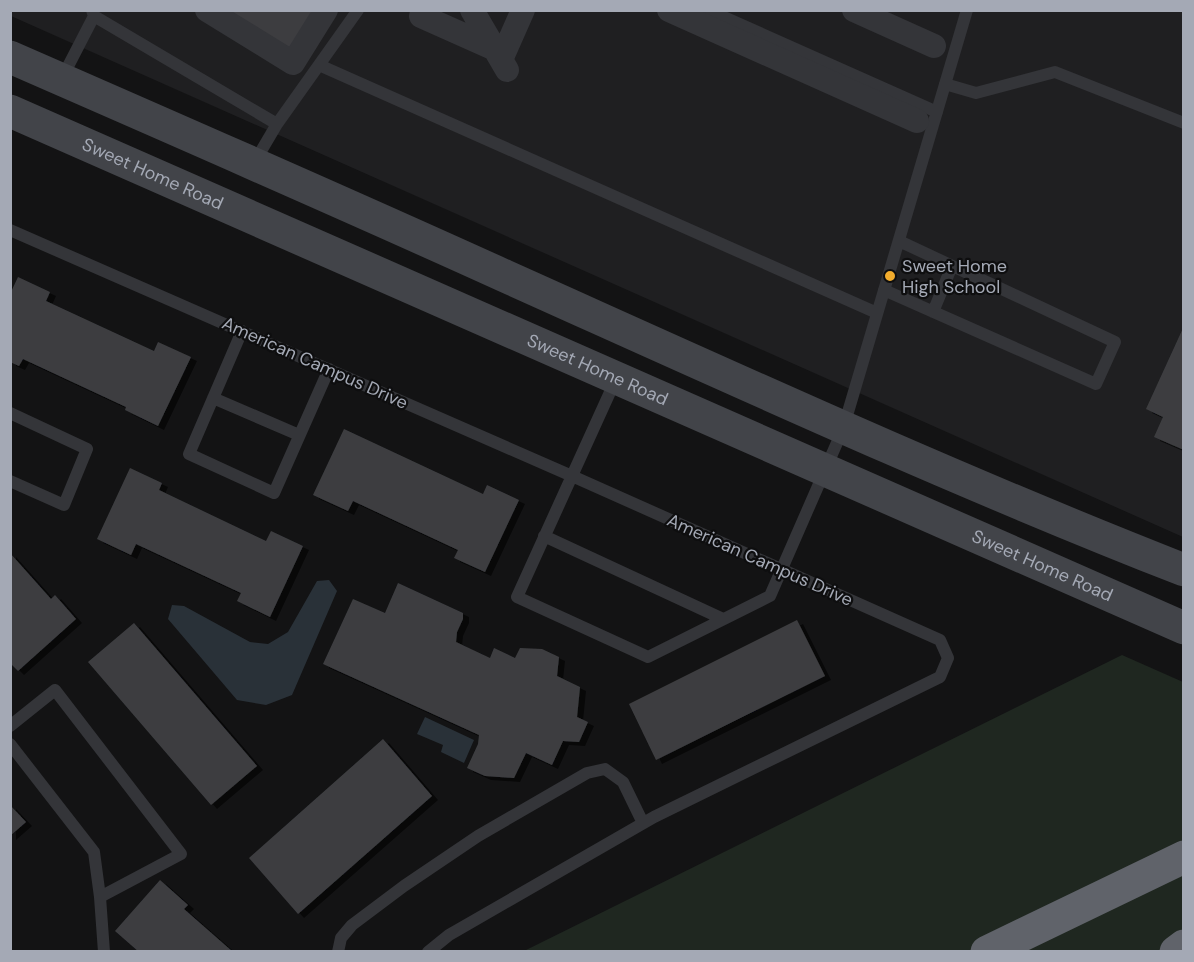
<svg xmlns="http://www.w3.org/2000/svg" width="1194" height="962" viewBox="0 0 1194 962" font-family="'DM Sans',sans-serif">
	<style>
		.built { fill: #1f1f21 }
		.green { fill: #1f2720 }
		.water { fill: #293138 }
		.building { fill: #3d3e41; filter: url(#shadow) }
		.lines { fill: none; stroke-linecap: round; stroke-linejoin: round }
		.lane { stroke: #343539; stroke-width: 12 }
		.street { stroke: #343539; stroke-width: 24 }
		.secondary { stroke: #424449; stroke-width: 33 }
		.highway { stroke: #60636a; stroke-width: 33 }
		.poi-dot { fill: #f2ac2d; stroke: #0e0e0f; stroke-width: 2 }
		.labels { text-anchor: middle; dominant-baseline: central; stroke-width: 4.5; stroke-linejoin: round; paint-order: stroke }
		.street-label { font-size: 18px; fill: #a4a9b5; stroke: #0e0e0f }
		.poi-label { font-size: 18px; fill: #a4a9b5; stroke: #0e0e0f; text-anchor: start }
	</style>
	<defs>
		<filter id="shadow"><feDropShadow dx="6" dy="4" stdDeviation="0" flood-color="#0009"/></filter>
	</defs>
	<rect width="100%" height="100%" fill="#131314"/>
	<path class="built" d="M11 10 1183 11V537L11 16Z"/>
	<path class="green" d="M1122 655 1183 682V951L522 952Z"/>
	<path class="water" d="M329 580 337 591 292 695 266 705 237 700 168 619 172 605 184 606 250 642 268 644 288 632 317 581Z
		M425 717 474 740 464 763 441 752 443 745 417 734Z"/>
	<path class="building" d="M224 10H321L294 54Z
		M18 277 50 292 46 301 154 351 158 342 191 357 158 426 125 410 126 407 23 359 19 366 10 362V294Z
		M1184 326V450L1154 437 1163 417 1146 409Z
		M344 429 483 494 487 485 519 500 485 572 454 558 458 550 353 501 348 511 313 495Z
		M130 468 162 483 159 490 266 541 271 531 303 546 270 617 237 601 241 593 136 544 131 555 97 539Z
		M10 553 51 599 55 595 76 619 18 671 10 663Z
		M398 583 463 613V619L457 632 456 642 490 658 494 648 515 658 520 648 542 649 559 657 557 676 580 687 577 717 588 722 579 742 563 741 552 765 526 753 514 778 485 776 467 768 478 744 479 735 323 664 353 599 385 613Z
		M797 620 825 676 656 760 629 704Z
		M134 623 257 766 211 805 88 662Z
		M383 739 432 796 298 914 249 858Z
		M10 805 26 822 10 836Z
		M160 880 188 905 184 909 233 952H139L115 931Z"/>
	<g class="lines">
		<path class="lane" d="M92 10 94 16 277 124
			M708 10 937 112
			M319 65 877 313
			M62 78 94 16
			M945 84 976 93 1055 72 1184 123
			M254 163 277 124 358 10
			M10 230 572 476 940 640 948 658 940 677 654 817 449 935 428 952
			M884 290 1096 384 1115 342 899 241
			M933 312 952 266
			M242 331 189 454 274 493 329 369
			M616 379 517 597 648 657 770 596 843 429 967 10
			M213 398 299 435
			M10 413 87 449 64 505 10 481
			M544 536 723 619
			M10 726 55 690 181 854 100 897
			M10 744 94 852 100 897 104 952
			M338 952 341 938 352 925 404 886 478 836 587 773 605 769 623 782 643 823"/>
		<path class="street" d="M207 10 293 63 326 10
			M424 10 421 16 504 53 523 10
			M472 10 507 70
			M669 10 917 121
			M854 10 934 46"/>
		<g class="secondary">
			<path d="M10 57C175 129 340 201 505 276 730 377 954 480 1184 570"/>
			<path id="s1" d="M10 111 1184 628"/>
		</g>
		<path class="highway" d="M987 952 1184 857
			M1176 952 1184 946"/>
	</g>
	<circle class="poi-dot" cx="890" cy="276" r="6"/>
	<g class="labels">
		<g class="street-label">
			<text stroke="none"><textPath href="#s1" startOffset="156">Sweet Home Road</textPath></text>
			<text transform="translate(315 363) rotate(24)">American Campus Drive</text>
			<text stroke="none"><textPath href="#s1" startOffset="642">Sweet Home Road</textPath></text>
			<text transform="translate(760 560) rotate(24)">American Campus Drive</text>
			<text stroke="none"><textPath href="#s1" startOffset="1128">Sweet Home Road</textPath></text>
		</g>
		<g class="poi-label">
			<text x="902" y="266">Sweet Home<tspan x="902" dy="21">High School</tspan></text>
		</g>
	</g>
	<rect width="1194" height="962" fill="none" stroke="#a4a9b5" stroke-width="24"/>
</svg>
